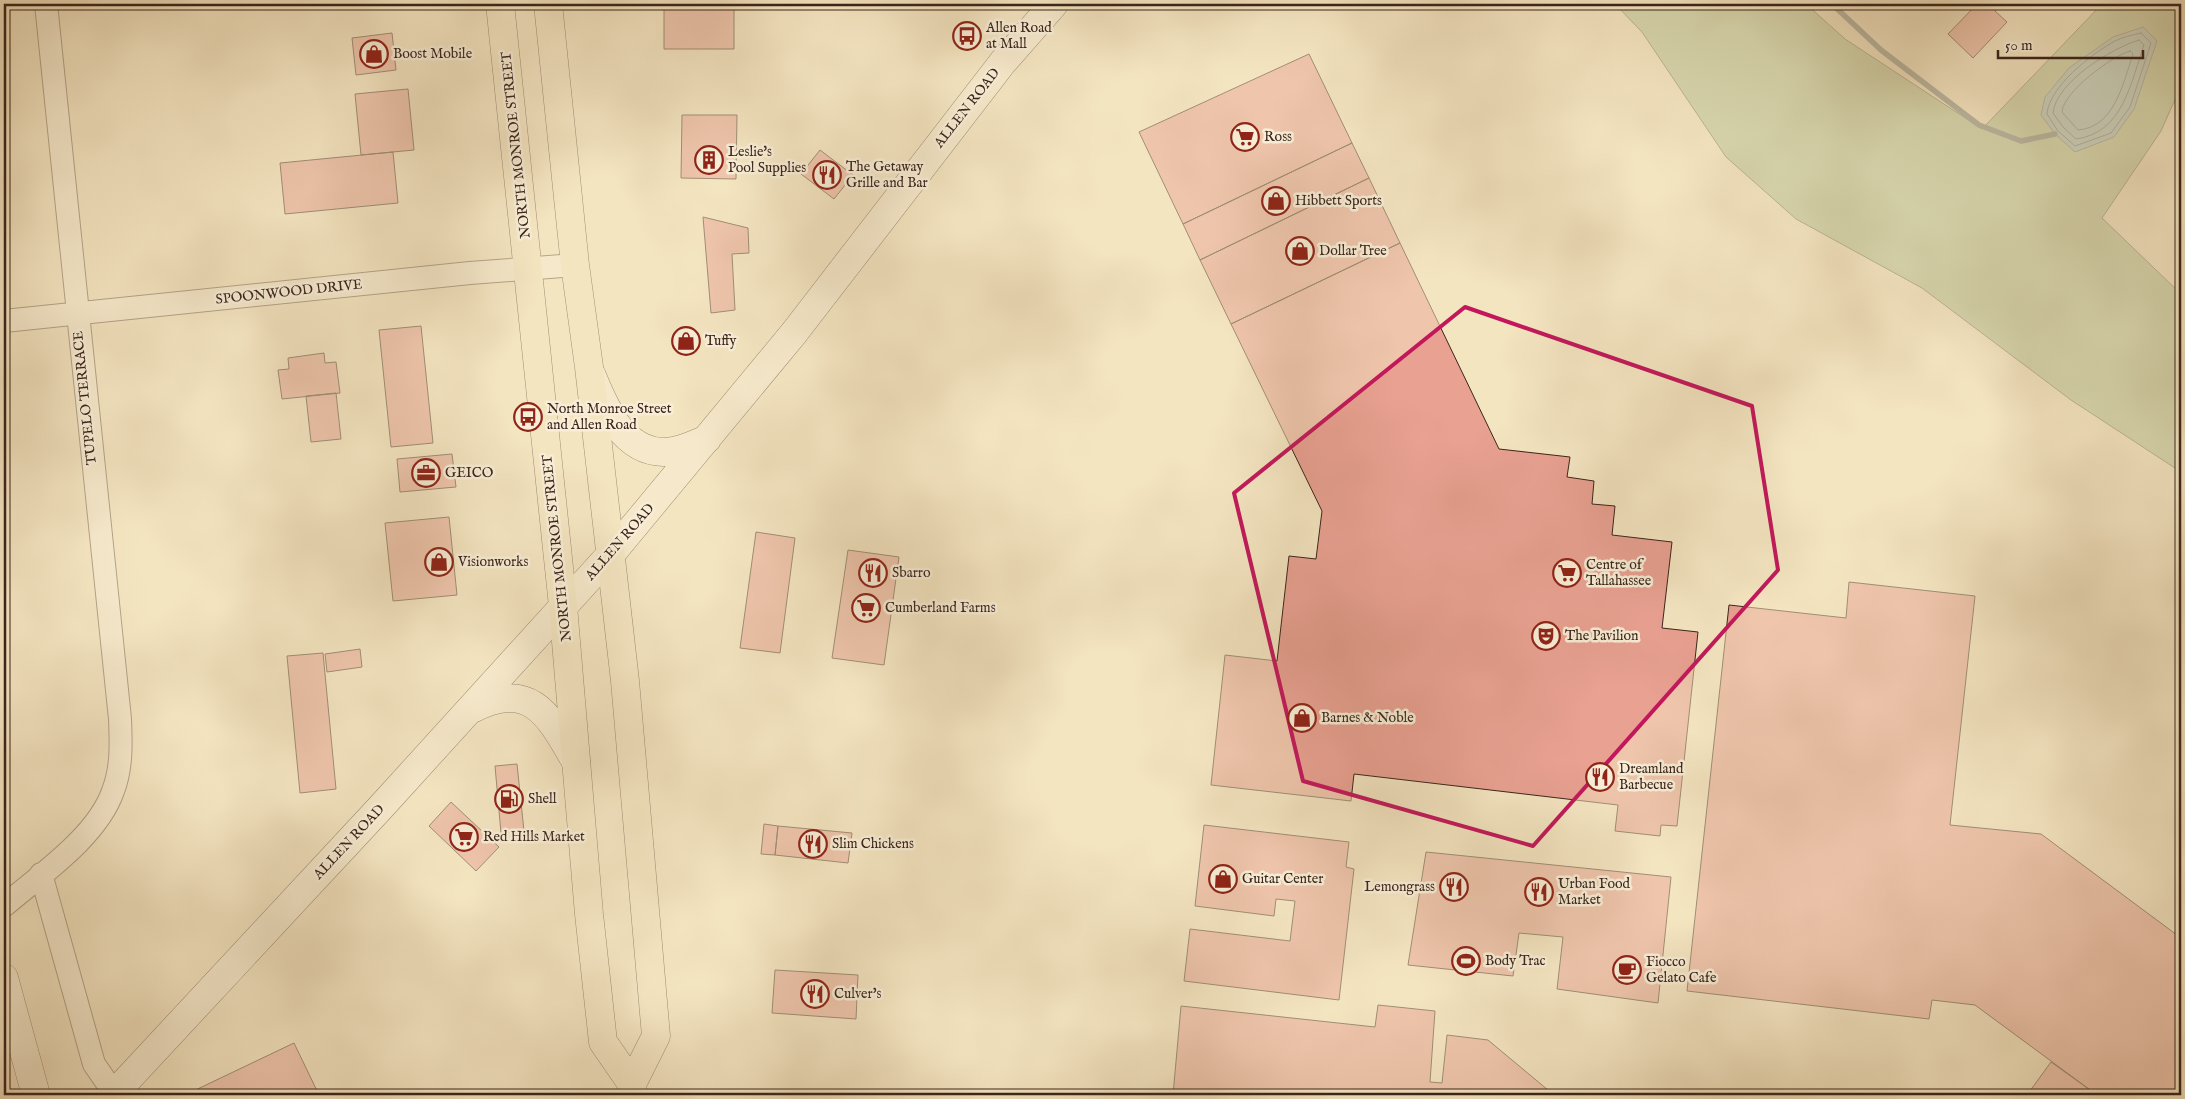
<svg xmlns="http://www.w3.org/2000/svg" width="2185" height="1099" viewBox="0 0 2185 1099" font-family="'IM FELL English',serif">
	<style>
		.green { fill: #b5c698; stroke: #78755a }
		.water { fill: #9ebdba; stroke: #76807a }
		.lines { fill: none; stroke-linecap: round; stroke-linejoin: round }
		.shore { stroke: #6c706a; stroke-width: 1 }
		.stream { stroke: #76807a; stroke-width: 5.5 }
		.building { fill: #e9a192; stroke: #3b241b }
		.street-casing { stroke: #695444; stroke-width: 24 }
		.secondary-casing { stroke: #3b241b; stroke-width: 29 }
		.primary-casing { stroke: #3b241b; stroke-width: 29 }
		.street { stroke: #f8eed7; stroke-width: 22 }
		.secondary { stroke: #f8eed7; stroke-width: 28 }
		.primary { stroke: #f4e5c1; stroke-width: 28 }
		.marked { fill: none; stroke: #c2185b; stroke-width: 4; stroke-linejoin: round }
		.labels { text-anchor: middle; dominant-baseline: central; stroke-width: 5; stroke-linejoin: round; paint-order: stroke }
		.poi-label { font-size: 14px; fill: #3b241b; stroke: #f8eed7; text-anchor: start }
		.street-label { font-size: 14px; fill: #3b241b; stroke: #f8eed7 }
	</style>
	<rect width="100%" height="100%" fill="#f4e5c1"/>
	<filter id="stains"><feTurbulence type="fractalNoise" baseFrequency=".004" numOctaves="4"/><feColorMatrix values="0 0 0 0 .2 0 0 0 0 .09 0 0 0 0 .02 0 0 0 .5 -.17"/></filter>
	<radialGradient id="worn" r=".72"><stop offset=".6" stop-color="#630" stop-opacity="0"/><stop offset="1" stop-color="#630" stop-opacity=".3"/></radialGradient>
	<path class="green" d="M1615 4H1806L1845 39 1982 129 2102 4H2181V86L2161 131 2102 218 2181 294V472L2071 400 1922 288 1796 219 1726 157 1642 32Z"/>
	<path class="water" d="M2143 27 2157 41 2134 109 2114 137 2075 152 2055 134 2041 115 2045 97 2069 68 2113 37Z"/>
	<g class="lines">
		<path class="shore" d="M2141 33 2151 43 2130 107 2111 133 2075 146 2058 131 2047 114C2049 87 2091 54 2115 41 2122 37 2133 35 2141 33Z
			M2139 40 2144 45C2131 82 2123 133 2076 139L2063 127 2053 113C2056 82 2112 48 2139 40Z
			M2130 51 2133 54C2123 83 2115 127 2078 130L2062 112C2063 92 2112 56 2130 51Z"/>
		<path class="stream" d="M1832 4 1881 50 1979 125 2021 141 2055 134"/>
	</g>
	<path class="building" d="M664 4H734V49H664Z
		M1977 4H2001L1995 11 2007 22 1973 58 1948 34Z
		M392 33 396 70 356 75 352 38Z
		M1309 54 1352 143 1183 224 1139 132Z
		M408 89 414 150 361 155 355 94Z
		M682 115H737L736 179 681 178Z
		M1352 143 1369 178 1200 260 1183 224Z
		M820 150 853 175 834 199 801 174Z
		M393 152 398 203 285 214 280 163Z
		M1369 178 1400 243 1231 324 1200 260Z
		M703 217 748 228 749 253 732 254 735 310 711 313Z
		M1400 243 1499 449 1570 457 1567 477 1594 481 1592 504 1615 506 1612 535 1672 542 1662 628 1698 632 1677 826 1661 825 1660 836 1615 831 1618 805 1354 774 1351 801 1211 785 1225 655 1277 661 1289 556 1316 559 1322 511 1231 324Z
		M421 326 433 443 391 447 379 330Z
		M324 353 325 363 336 362 340 393 282 399 278 370 289 369 288 358Z
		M336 393 341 439 311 442 306 396Z
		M452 454 456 487 400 492 397 459Z
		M449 517 457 595 393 601 385 523Z
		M756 532 795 538 780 653 740 648Z
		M848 550 899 557 884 665 832 658Z
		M1849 582 1975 596 1950 825 2041 834 2181 938V1095H2097L1975 1005 1932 1000 1929 1019 1687 991 1729 605 1846 618Z
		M360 649 362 667 327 672 325 654Z
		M323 653 336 789 300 793 287 656Z
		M517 764 524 831 501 833 495 766Z
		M451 802 499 847 476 871 429 826Z
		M764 824 778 826 775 855 761 854Z
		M1204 825 1349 842 1346 867 1354 869 1339 1000 1184 981 1190 929 1290 941 1295 901 1276 899 1274 916 1195 906Z
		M778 826 852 833 848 863 775 855Z
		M1426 852 1671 877 1658 1003 1557 989 1563 937 1519 933 1513 976 1408 965Z
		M775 970 858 975 856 1019 772 1013Z
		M1378 1005 1435 1011 1430 1082 1442 1083 1447 1035 1488 1040 1554 1095H1173L1181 1006 1375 1027Z
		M294 1043 319 1095H185Z
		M2051 1062 2097 1095H2027Z"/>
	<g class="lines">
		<defs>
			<path id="street" d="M4 321 470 273 575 265
				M41 874 94 1064 114 1093
				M4 906C40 875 97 837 113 791 122 768 121 743 120 719L46 4"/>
			<path id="secondary" d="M592 376C605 408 623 451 663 452 678 452 693 445 707 439
				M472 709C531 679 549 715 576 762
				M4 978 36 1095
				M113 1095 381 807 611 554 794 333 1003 62 1054 4"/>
			<path id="primary" d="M500 4 563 606 589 914 603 1042 632 1084 633 1095
				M548 4 575 265 589 367 625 681 656 1036 632 1084"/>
		</defs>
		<use href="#street" class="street-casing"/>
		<use href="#secondary" class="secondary-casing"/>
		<use href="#primary" class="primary-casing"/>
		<use href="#street" class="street"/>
		<use href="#secondary" class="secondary"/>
		<use href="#primary" class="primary"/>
	</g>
	<path d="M0 0H2185V1099H0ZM1465 307 1752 406 1778 570 1533 846 1303 781 1234 493Z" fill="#f4e5c1" fill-opacity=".55" fill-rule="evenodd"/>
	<path class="marked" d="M1465 307 1752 406 1778 570 1533 846 1303 781 1234 493Z"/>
	<defs>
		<symbol id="bus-ring" viewBox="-11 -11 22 22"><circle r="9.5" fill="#f8eed7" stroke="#8f2418" stroke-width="1.5"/><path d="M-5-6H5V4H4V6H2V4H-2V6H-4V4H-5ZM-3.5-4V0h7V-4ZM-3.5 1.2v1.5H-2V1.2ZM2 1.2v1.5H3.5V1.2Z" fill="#8f2418"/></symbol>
		<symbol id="shop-ring" viewBox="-11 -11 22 22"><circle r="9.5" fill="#f8eed7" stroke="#8f2418" stroke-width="1.5"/><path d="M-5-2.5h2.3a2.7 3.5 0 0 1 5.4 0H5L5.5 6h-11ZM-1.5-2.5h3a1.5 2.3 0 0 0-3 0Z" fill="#8f2418"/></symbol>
		<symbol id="supermarket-ring" viewBox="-11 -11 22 22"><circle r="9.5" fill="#f8eed7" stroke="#8f2418" stroke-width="1.5"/><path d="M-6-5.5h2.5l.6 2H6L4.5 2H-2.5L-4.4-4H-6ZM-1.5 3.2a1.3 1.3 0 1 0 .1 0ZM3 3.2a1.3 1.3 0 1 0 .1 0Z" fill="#8f2418"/></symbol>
		<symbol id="building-ring" viewBox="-11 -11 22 22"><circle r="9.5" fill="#f8eed7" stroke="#8f2418" stroke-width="1.5"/><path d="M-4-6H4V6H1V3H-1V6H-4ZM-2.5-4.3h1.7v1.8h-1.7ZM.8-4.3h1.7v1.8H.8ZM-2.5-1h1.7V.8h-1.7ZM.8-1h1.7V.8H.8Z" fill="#8f2418"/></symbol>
		<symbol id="restaurant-ring" viewBox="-11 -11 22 22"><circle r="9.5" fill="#f8eed7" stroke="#8f2418" stroke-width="1.5"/><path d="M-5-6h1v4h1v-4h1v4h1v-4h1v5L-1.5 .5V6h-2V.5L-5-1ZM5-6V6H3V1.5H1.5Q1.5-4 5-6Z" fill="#8f2418"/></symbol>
		<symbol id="office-ring" viewBox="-11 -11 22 22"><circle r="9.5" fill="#f8eed7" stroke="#8f2418" stroke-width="1.5"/><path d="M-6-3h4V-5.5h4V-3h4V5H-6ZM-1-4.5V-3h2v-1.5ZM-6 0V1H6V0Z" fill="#8f2418"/></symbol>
		<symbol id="theatre-ring" viewBox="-11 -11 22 22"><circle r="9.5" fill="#f8eed7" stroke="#8f2418" stroke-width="1.5"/><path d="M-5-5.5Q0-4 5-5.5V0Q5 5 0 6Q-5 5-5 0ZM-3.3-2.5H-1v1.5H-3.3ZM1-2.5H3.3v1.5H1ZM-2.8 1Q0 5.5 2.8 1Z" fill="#8f2418"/></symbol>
		<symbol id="fuel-ring" viewBox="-11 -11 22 22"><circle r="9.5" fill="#f8eed7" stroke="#8f2418" stroke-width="1.5"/><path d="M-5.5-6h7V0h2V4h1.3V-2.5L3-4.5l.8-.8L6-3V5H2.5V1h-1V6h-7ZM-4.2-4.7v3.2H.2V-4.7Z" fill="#8f2418"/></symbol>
		<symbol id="stadium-ring" viewBox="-11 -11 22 22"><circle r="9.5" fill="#f8eed7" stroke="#8f2418" stroke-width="1.5"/><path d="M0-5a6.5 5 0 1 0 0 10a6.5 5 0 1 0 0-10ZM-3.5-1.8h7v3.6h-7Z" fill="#8f2418"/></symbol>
		<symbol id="cafe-ring" viewBox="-11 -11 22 22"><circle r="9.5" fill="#f8eed7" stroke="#8f2418" stroke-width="1.5"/><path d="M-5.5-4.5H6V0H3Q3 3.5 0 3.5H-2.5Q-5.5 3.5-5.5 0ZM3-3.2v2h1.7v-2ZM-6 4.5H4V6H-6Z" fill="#8f2418"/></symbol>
	</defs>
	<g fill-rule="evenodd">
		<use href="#bus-ring" x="951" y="20" width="32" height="32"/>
		<use href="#shop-ring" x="358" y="38" width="32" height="32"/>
		<use href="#supermarket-ring" x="1229" y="121" width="32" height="32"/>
		<use href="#building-ring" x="693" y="144" width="32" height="32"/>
		<use href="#restaurant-ring" x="811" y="159" width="32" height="32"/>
		<use href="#shop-ring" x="1260" y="185" width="32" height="32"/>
		<use href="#shop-ring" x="1284" y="235" width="32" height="32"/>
		<use href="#shop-ring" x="670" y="325" width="32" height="32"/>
		<use href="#bus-ring" x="512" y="401" width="32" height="32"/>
		<use href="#office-ring" x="410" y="457" width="32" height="32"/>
		<use href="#shop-ring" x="423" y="546" width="32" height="32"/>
		<use href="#restaurant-ring" x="857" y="557" width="32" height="32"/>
		<use href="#supermarket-ring" x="1551" y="557" width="32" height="32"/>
		<use href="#supermarket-ring" x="850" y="592" width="32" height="32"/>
		<use href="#theatre-ring" x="1530" y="620" width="32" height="32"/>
		<use href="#shop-ring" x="1286" y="702" width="32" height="32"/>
		<use href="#restaurant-ring" x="1584" y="761" width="32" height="32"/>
		<use href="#fuel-ring" x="493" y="783" width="32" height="32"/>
		<use href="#supermarket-ring" x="448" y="821" width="32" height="32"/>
		<use href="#restaurant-ring" x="797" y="828" width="32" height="32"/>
		<use href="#shop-ring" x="1207" y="863" width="32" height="32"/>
		<use href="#restaurant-ring" x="1438" y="871" width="32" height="32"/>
		<use href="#restaurant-ring" x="1523" y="876" width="32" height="32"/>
		<use href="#stadium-ring" x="1450" y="945" width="32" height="32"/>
		<use href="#cafe-ring" x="1611" y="954" width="32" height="32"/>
		<use href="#restaurant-ring" x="799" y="978" width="32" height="32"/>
	</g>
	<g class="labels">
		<g class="poi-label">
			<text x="986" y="28">Allen Road<tspan x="986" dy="16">at Mall</tspan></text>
			<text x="393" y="54">Boost Mobile</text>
			<text x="1264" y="137">Ross</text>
			<text x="728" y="152">Leslie's<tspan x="728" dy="16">Pool Supplies</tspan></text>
			<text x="846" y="167">The Getaway<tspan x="846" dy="16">Grille and Bar</tspan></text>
			<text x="1295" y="201">Hibbett Sports</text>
			<text x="1319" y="251">Dollar Tree</text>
			<text x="705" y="341">Tuffy</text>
			<text x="547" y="409">North Monroe Street<tspan x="547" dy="16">and Allen Road</tspan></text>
			<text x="445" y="473">GEICO</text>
			<text x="458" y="562">Visionworks</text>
			<text x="1586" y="565">Centre of<tspan x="1586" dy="16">Tallahassee</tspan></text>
			<text x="892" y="573">Sbarro</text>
			<text x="885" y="608">Cumberland Farms</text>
			<text x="1565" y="636">The Pavilion</text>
			<text x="1321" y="718">Barnes &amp; Noble</text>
			<text x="1619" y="769">Dreamland<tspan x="1619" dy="16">Barbecue</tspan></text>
			<text x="528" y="799">Shell</text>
			<text x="483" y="837">Red Hills Market</text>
			<text x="832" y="844">Slim Chickens</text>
			<text x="1242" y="879">Guitar Center</text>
			<text x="1558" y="884">Urban Food<tspan x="1558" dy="16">Market</tspan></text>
			<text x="1435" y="887" text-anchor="end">Lemongrass</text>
			<text x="1485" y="961">Body Trac</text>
			<text x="1646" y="962">Fiocco<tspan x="1646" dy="16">Gelato Cafe</tspan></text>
			<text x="834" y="994">Culver's</text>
		</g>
		<g class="street-label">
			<text transform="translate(967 108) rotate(-52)">ALLEN ROAD</text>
			<text transform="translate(516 145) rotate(-96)">NORTH MONROE STREET</text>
			<text transform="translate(289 292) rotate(-6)">SPOONWOOD DRIVE</text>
			<text transform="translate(85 398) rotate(-96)">TUPELO TERRACE</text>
			<text transform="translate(620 542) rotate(-49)">ALLEN ROAD</text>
			<text transform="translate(557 548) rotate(-96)">NORTH MONROE STREET</text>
			<text transform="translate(349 842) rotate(-47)">ALLEN ROAD</text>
		</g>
	</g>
	<rect width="2185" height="1099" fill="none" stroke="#f4e5c1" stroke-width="20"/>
	<rect x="5" y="5" width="2175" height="1089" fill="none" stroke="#3b241b" stroke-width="2.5"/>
	<rect x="10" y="10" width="2165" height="1079" fill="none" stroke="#3b241b"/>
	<path d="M1998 50v8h145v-8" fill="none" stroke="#3b241b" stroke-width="2.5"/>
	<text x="2005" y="50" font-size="15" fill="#3b241b" stroke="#f8eed7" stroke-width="4" paint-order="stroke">50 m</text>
	<rect width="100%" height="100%" filter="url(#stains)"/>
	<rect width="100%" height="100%" fill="url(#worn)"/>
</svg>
